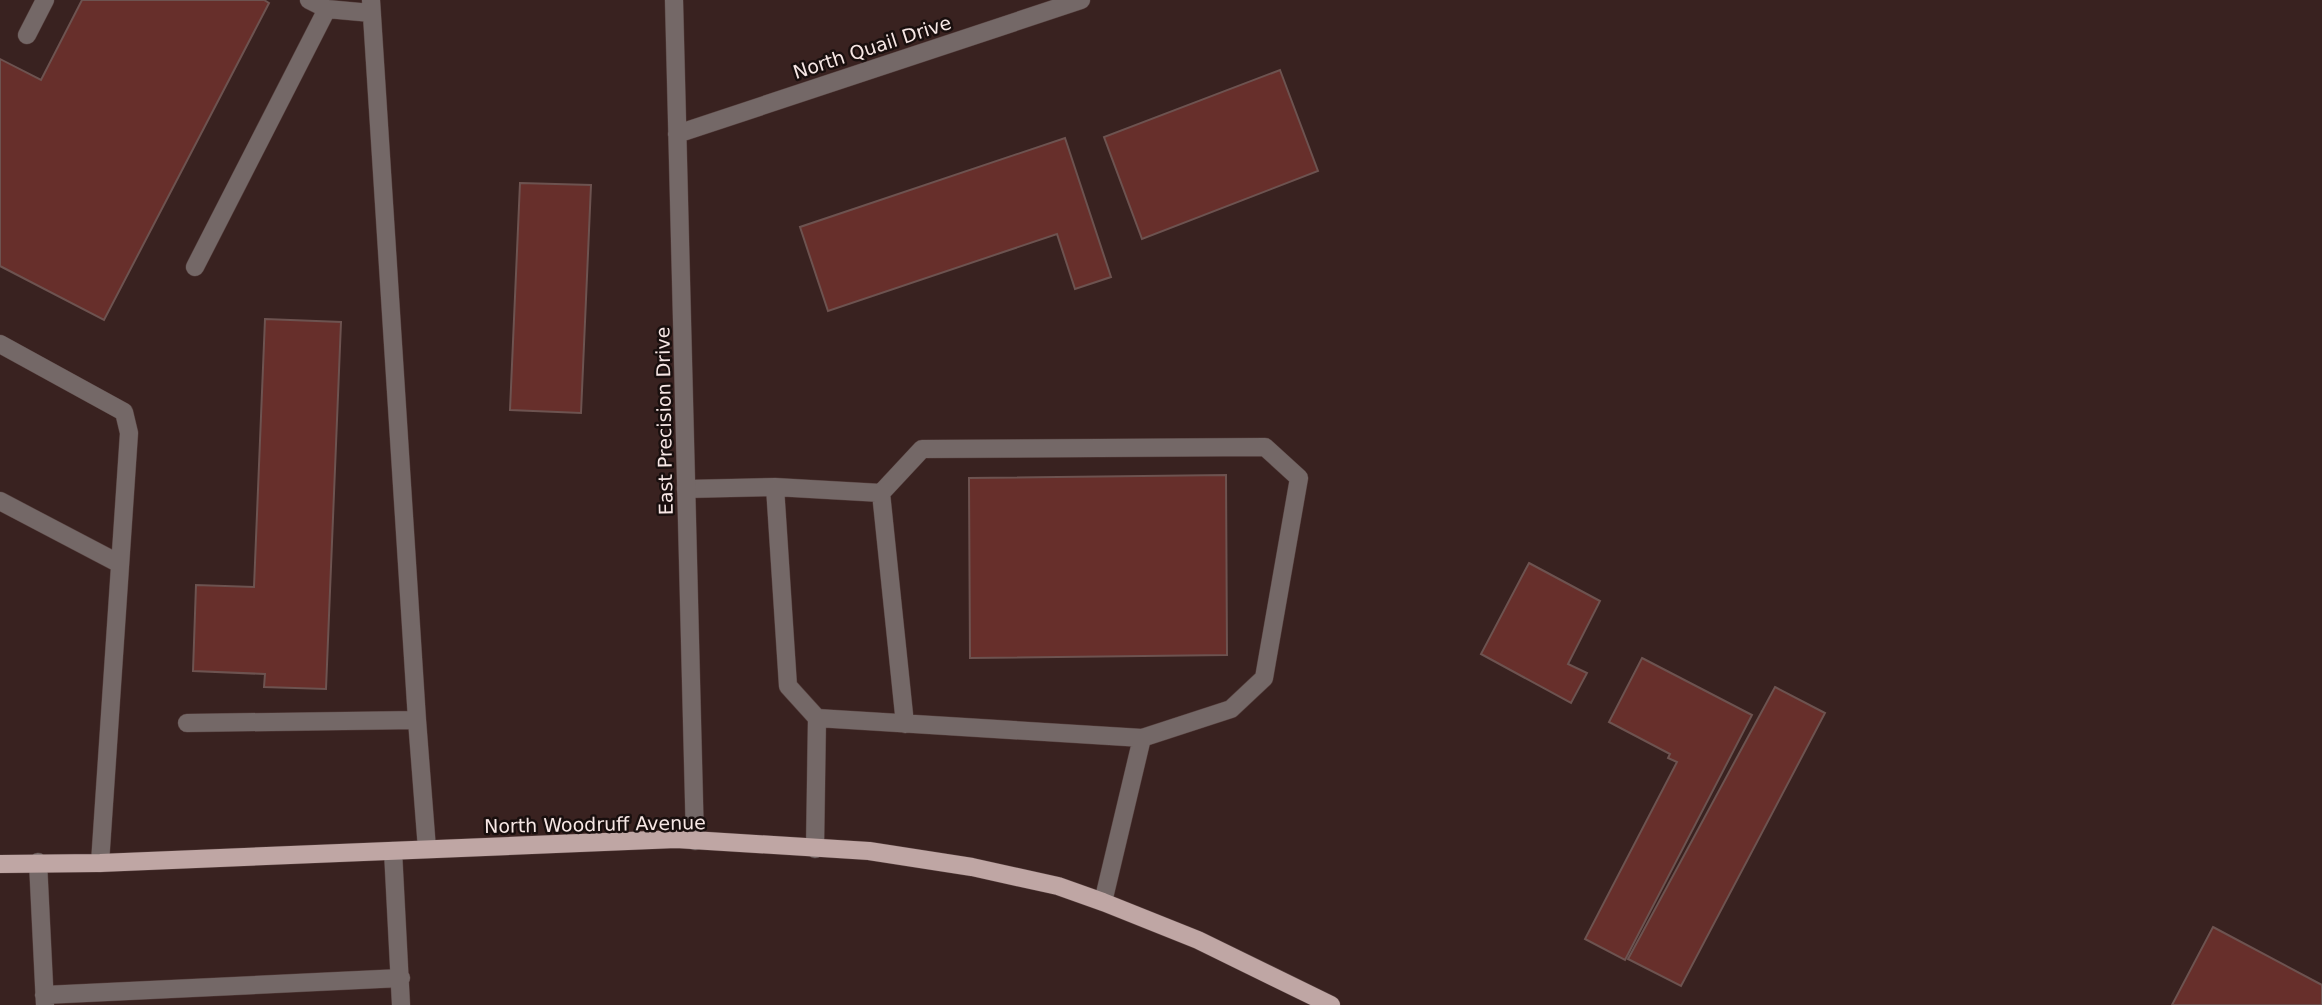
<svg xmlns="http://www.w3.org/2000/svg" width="2322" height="1005" viewBox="0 0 2322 1005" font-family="'DejaVu Sans',sans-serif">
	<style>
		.building { fill: #672f2b; stroke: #6d5350; stroke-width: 2 }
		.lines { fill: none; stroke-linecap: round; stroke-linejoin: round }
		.lane-casing { stroke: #543e3c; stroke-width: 19 }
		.street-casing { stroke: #543e3c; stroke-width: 19 }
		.primary-casing { stroke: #543e3c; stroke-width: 19 }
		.lane { stroke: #746867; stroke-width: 18 }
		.street { stroke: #746867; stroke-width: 18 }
		.primary { stroke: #bfa6a4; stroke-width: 18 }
		.labels { text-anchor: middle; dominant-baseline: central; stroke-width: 5; stroke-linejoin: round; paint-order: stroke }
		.street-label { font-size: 19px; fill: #f7e7e5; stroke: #190f0e }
	</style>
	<rect width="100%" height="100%" fill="#392220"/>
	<path class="building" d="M82 0H264L269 3 104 320 0 266V59L41 80Z
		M1280 70 1318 171 1142 239 1104 137Z
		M1065 138 1111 277 1075 289 1057 234 828 311 800 227Z
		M520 183 591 185 581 413 510 410Z
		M265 319 341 322 326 689 264 687 265 674 193 671 196 585 254 587Z
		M1226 475 1227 655 970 658 969 478Z
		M1529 563 1600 601 1568 664 1587 673 1571 703 1481 654Z
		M1642 658 1752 715 1625 960 1585 939 1677 762 1668 758 1670 754 1609 722Z
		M1775 687 1825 713 1681 986 1628 959Z
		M2213 927 2322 985V1005H2172Z"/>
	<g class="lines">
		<defs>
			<path id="lane" d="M309 0 327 9 371 13
				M27 35 45 0
				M195 267 327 9
				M0 344 124 412 129 433 100 863
				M775 487 881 493 905 724
				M686 489 775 487 788 686 817 718
				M881 493 922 449 1265 447 1299 478 1264 678 1231 709 1142 738
				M0 501 120 564
				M417 720 427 849
				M187 723 417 720 371 0
				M815 849 817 718 1142 738 1103 902
				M393 851 401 1005
				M38 862 45 1005
				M44 995 401 978"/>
			<path id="street" d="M674 0 695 841
				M677 134 1081 0"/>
			<path id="primary" d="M0 864 100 863 676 839 869 851 972 867 1058 886 1103 902 1198 940 1331 1005"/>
		</defs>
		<use href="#lane" class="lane-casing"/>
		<use href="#street" class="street-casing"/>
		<use href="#primary" class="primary-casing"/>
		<use href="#lane" class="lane"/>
		<use href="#street" class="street"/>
		<use href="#primary" class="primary"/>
	</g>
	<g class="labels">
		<g class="street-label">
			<text transform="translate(872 47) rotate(-18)">North Quail Drive</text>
			<text transform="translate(664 421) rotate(-91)">East Precision Drive</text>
			<text transform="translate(595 824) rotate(-1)">North Woodruff Avenue</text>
		</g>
	</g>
</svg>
